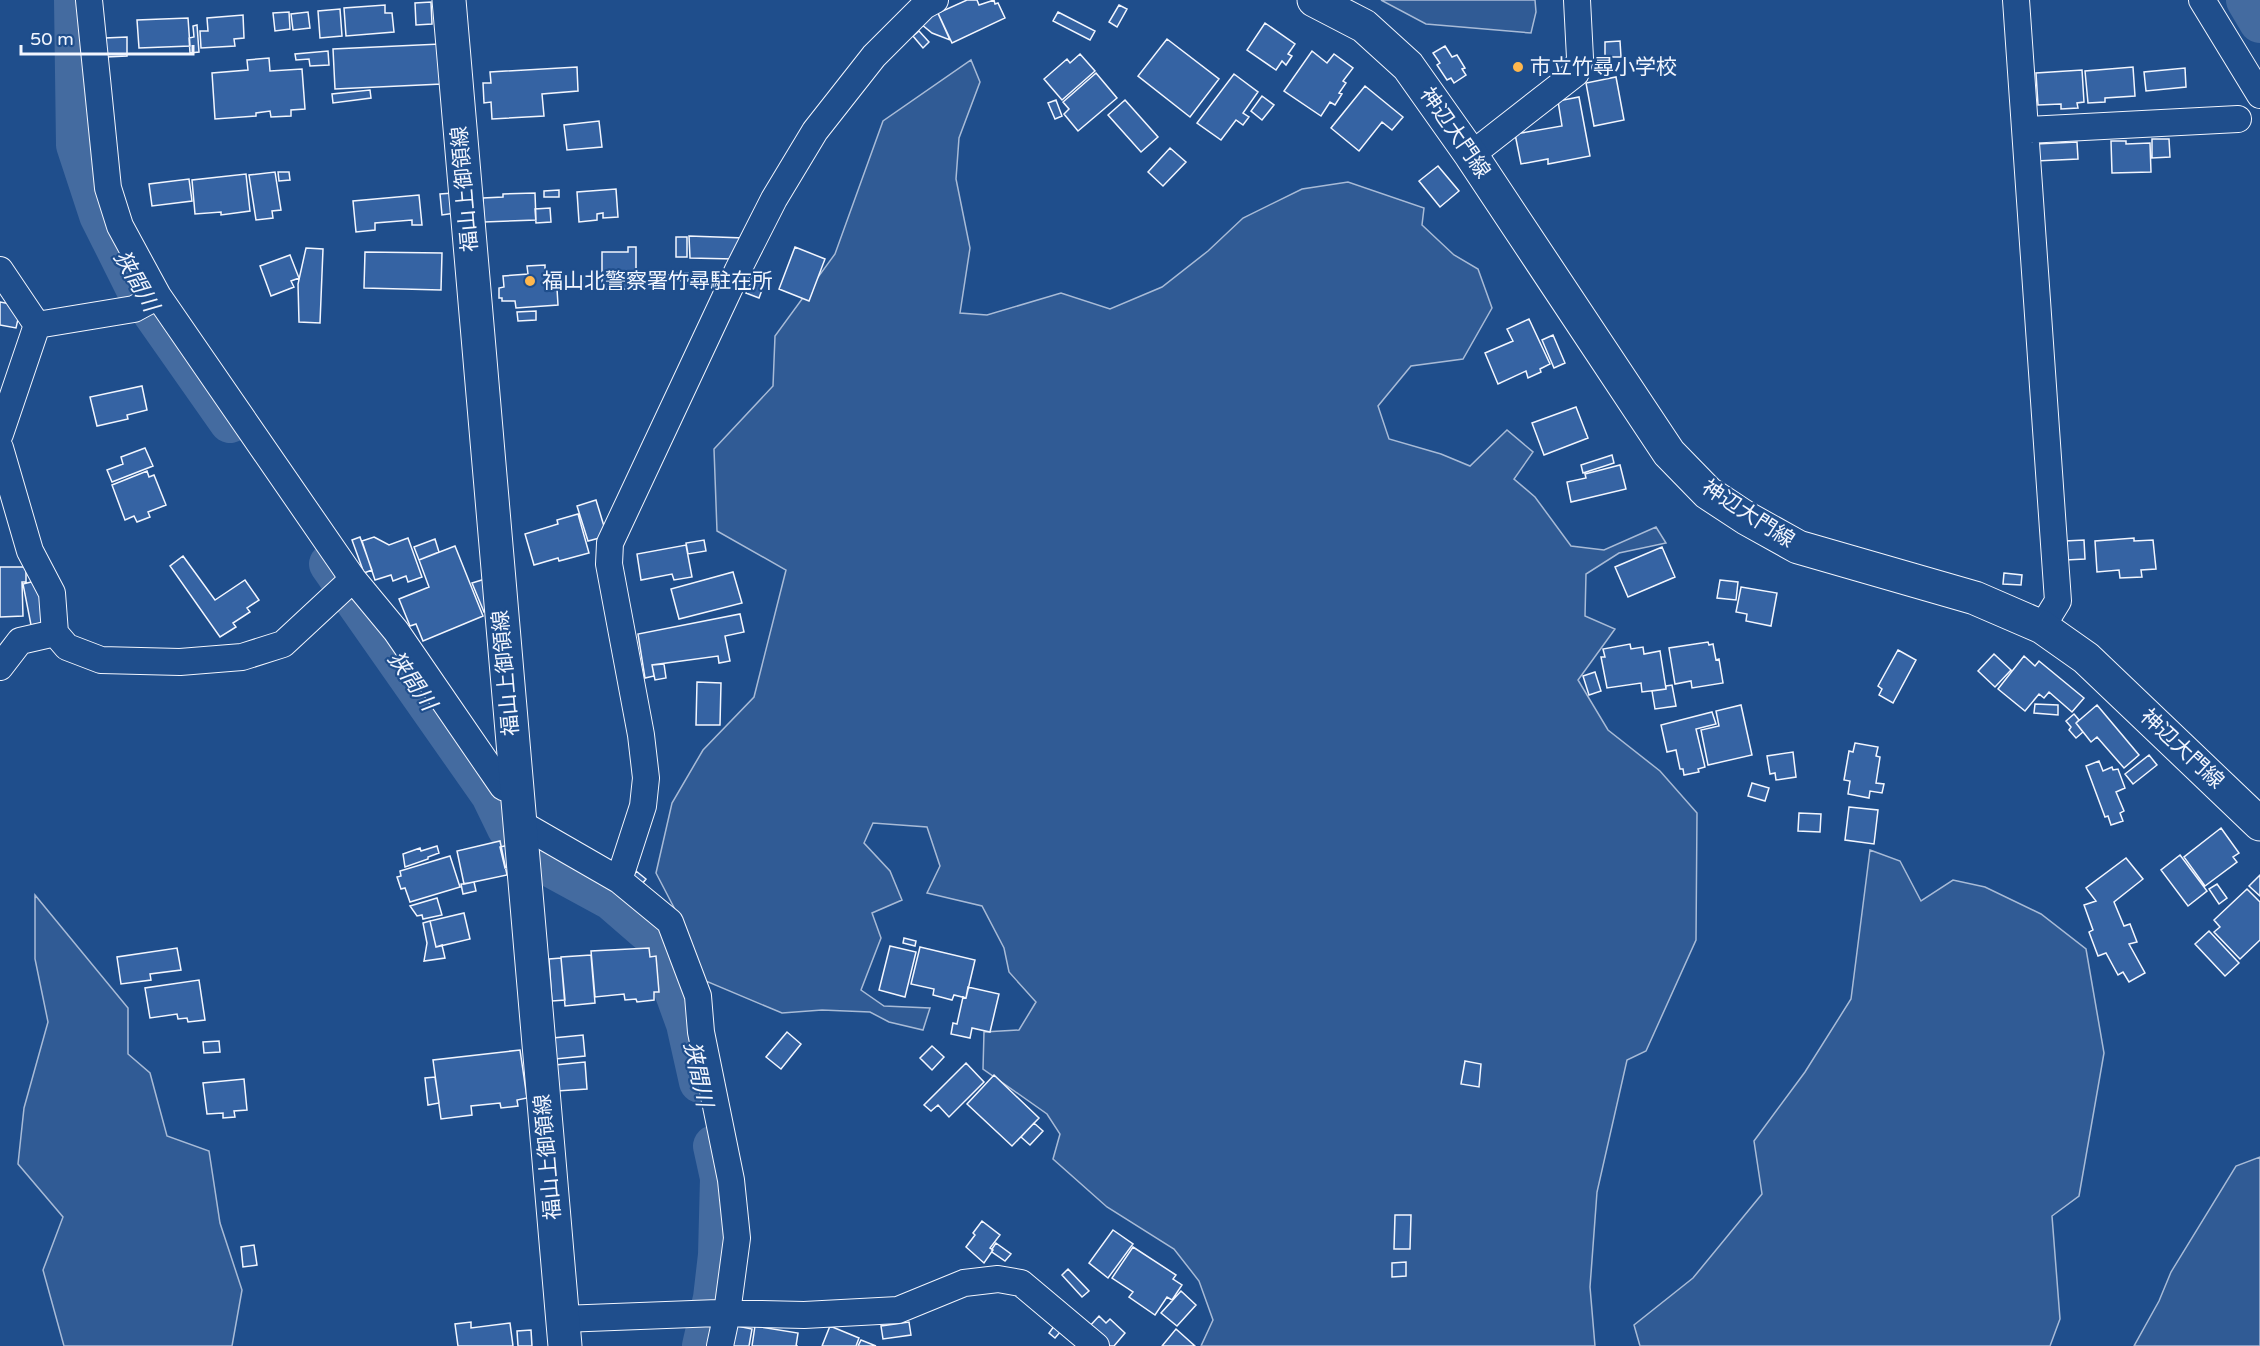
<svg xmlns="http://www.w3.org/2000/svg" width="2260" height="1346" viewBox="0 0 2260 1346" font-family="'Varela Round','Noto Sans JP',sans-serif">
	<style>
		.built { fill: #305b95; stroke: #a8bbd7; stroke-width: 1.5 }
		.lines { fill: none; stroke-linecap: round; stroke-linejoin: round }
		.river { stroke: #446ba0; stroke-width: 42 }
		.building { fill: #3563a3; stroke: #f2f6ff; stroke-width: 1.5 }
		.minor-casing { stroke: #f2f6ff; stroke-width: 28 }
		.major-casing { stroke: #f2f6ff; stroke-width: 35 }
		.minor { stroke: #1f4e8c; stroke-width: 26 }
		.major { stroke: #1f4e8c; stroke-width: 33 }
		.poi-dot { fill: #ffb74d; stroke: #1f4e8c; stroke-width: 2 }
		.labels { text-anchor: middle; dominant-baseline: central; stroke-width: 4.5; stroke-linejoin: round; paint-order: stroke }
		.poi-label { font-size: 21px; fill: #f2f6ff; stroke: #1f4e8c; text-anchor: start }
		.street-label { font-size: 21px; fill: #f2f6ff; stroke: #1f4e8c }
		.water-label { font-size: 22px; font-style: italic; fill: #f2f6ff; stroke: #1f4e8c }
	</style>
	<rect width="100%" height="100%" fill="#1f4e8c"/>
	<path class="built" d="M1381 0H1535L1536 12 1531 33 1426 24Z
		M971 60 980 82 959 138 956 179 970 248 960 313 987 315 1061 293 1110 309 1162 287 1208 251 1243 218 1302 189 1348 182 1424 208 1422 225 1454 255 1478 269 1492 308 1463 359 1411 366 1378 406 1389 439 1441 454 1470 466 1507 430 1533 452 1514 479 1535 497 1571 546 1604 550 1656 527 1666 543 1619 553 1586 574 1585 616 1615 629 1578 680 1608 730 1660 771 1697 813 1696 940 1646 1051 1627 1060 1597 1192 1590 1287 1595 1346H1201L1213 1320 1199 1281 1174 1249 1107 1207 1053 1159 1060 1134 1047 1114 983 1069 984 1032 1019 1030 1036 1002 1009 972 1004 948 982 906 927 893 940 866 927 827 873 823 864 843 890 871 902 900 872 913 881 938 861 990 884 1006 930 1008 923 1030 889 1022 870 1012 822 1010 782 1013 701 979 681 921 656 873 672 803 703 750 754 697 786 570 717 531 714 449 773 386 775 336 835 254 883 121Z
		M1870 850 1900 861 1921 901 1953 880 1985 887 2041 914 2086 949 2104 1053 2079 1196 2052 1216 2060 1319 2050 1346H1640L1634 1325 1693 1278 1762 1194 1754 1141 1805 1072 1851 999Z
		M35 895 128 1008V1054L150 1073 167 1136 209 1151 220 1223 242 1290 232 1346H64L43 1270 63 1217 18 1164 24 1108 48 1022 35 959Z
		M2260 1157V1346H2134L2159 1301 2171 1272 2236 1166Z"/>
	<g class="lines">
		<path class="river" d="M75 0 77 145 100 215 138 291 230 422
			M2247 0 2260 22
			M330 564 492 795 508 828 554 868 611 899 656 938 687 1024 700 1082
			M703 1346 714 1298 719 1255 721 1178 714 1146"/>
	</g>
	<path class="building" d="M967 0H977L979 5 994 0 995 4 998 3 1005 18 952 43 938 13Z
		M431 2 432 24 416 25 415 3Z
		M385 5V13H392L394 32 346 36 344 8Z
		M1119 5 1127 9 1117 27 1109 22Z
		M340 9 342 36 320 38 318 11Z
		M936 9 950 40 932 33 921 24Z
		M289 12 290 29 275 31 273 13Z
		M308 12 310 28 293 30 291 14Z
		M1058 12 1095 31 1090 40 1053 21Z
		M243 15 244 38 234 39 235 46 201 48 200 31H208L207 18Z
		M188 18 190 46 139 48 137 20Z
		M1265 23 1295 44 1288 54 1292 56 1286 65 1282 61 1276 70 1247 50Z
		M197 25 199 52 190 53 189 38 194 37 193 26Z
		M919 31 929 42 923 48 913 36Z
		M127 37V56L106 57 105 38Z
		M1167 39 1219 79 1190 117 1138 76Z
		M1620 41 1621 57H1605V42Z
		M440 44 442 84 335 89 333 49Z
		M1445 46 1452 57 1457 55 1465 68 1462 69 1466 75 1454 83 1451 78 1447 80 1437 65 1440 63 1433 53Z
		M328 51 329 65 310 66 309 59 296 60 295 54Z
		M1312 51 1327 63 1334 54 1353 68 1343 81 1346 83 1339 93 1342 94 1335 105 1330 102 1321 116 1284 91Z
		M1080 54 1095 71 1062 100 1044 79 1067 59 1070 63Z
		M269 58 270 71 302 69 305 109 291 110V116L271 117 270 111 256 113V116L215 119 212 73 248 70 247 60Z
		M577 67 578 91 542 94 544 116 492 119 491 102 484 103 483 83H491L490 72Z
		M2133 67 2135 96 2105 98V102L2088 103 2085 71Z
		M2185 68 2186 87 2146 91 2144 72Z
		M2082 70 2084 102 2077 103 2078 108 2061 109V104L2038 105 2036 73Z
		M1096 73 1117 98 1078 131 1064 114 1069 109 1063 102Z
		M1234 74 1258 92 1243 113 1249 117 1243 125 1236 120 1221 140 1197 123Z
		M1616 77 1624 120 1594 126 1586 83Z
		M1365 86 1403 117 1392 130 1382 122 1359 151 1331 128Z
		M370 90 371 98 333 103 332 94Z
		M1262 96 1274 105 1262 120 1251 111Z
		M1579 97 1590 156 1548 164V159L1521 164 1515 134 1562 126 1558 101Z
		M1056 100 1062 116 1055 119 1048 103Z
		M1125 100 1158 137 1141 152 1108 115Z
		M599 121 602 147 567 150 564 125Z
		M2152 139H2169L2170 157 2152 158Z
		M2111 141H2126V144L2150 143 2151 172 2112 173Z
		M2077 142 2078 159 2036 161V144Z
		M1170 148 1186 162 1163 186 1148 172Z
		M1438 166 1459 191 1440 207 1419 181Z
		M275 172 281 210 272 211 273 218 256 220 249 175Z
		M278 172H289L290 180 279 181Z
		M246 174 250 211 221 215V212L195 214 192 180Z
		M189 179 192 201 152 206 149 184Z
		M616 189 618 217 603 218V213L597 214V220L579 222 577 192Z
		M559 190V197H544V191Z
		M453 193 455 213 442 215 440 194Z
		M535 193 536 220 484 222 483 198 503 197V194Z
		M419 195 422 225H412V220L375 223V230L356 232 353 201Z
		M550 208 551 222 536 223 535 209Z
		M689 236 744 238 734 259 690 258Z
		M676 237H687V257H676Z
		M628 247H636V289H602V252H628Z
		M795 247 825 259 809 301 779 289Z
		M306 248 323 249 320 323 299 322 298 284Z
		M365 252 442 253 441 290 364 288Z
		M290 255 299 278 291 281 294 287 271 296 260 266Z
		M545 265V272H556L558 305 516 308 515 301H502V298H499V288L504 287 503 276 528 274 527 266Z
		M672 273H688V281L672 280Z
		M658 275H672V280H658Z
		M753 277 765 282 759 298 746 293Z
		M0 302 21 306 16 328 0 325Z
		M536 311V320L518 321 517 312Z
		M1529 319 1550 364 1540 369 1541 372 1528 378 1526 371 1498 384 1485 353 1513 341 1507 329Z
		M1553 335 1565 363 1554 368 1542 340Z
		M142 386 147 410 127 415 128 419 97 426 90 397Z
		M1576 407 1588 438 1544 455 1532 423Z
		M145 448 153 466 112 482 107 470 123 464 121 457Z
		M1612 455 1614 463 1583 473 1581 465Z
		M1620 465 1626 489 1571 502 1567 482 1586 478 1585 474Z
		M147 471 149 477 154 475 166 505 148 512 150 517 137 522 134 516 125 520 112 485Z
		M596 500 607 536 588 541 577 506Z
		M578 514 589 553 559 561 558 558 534 565 525 534 558 524 557 520Z
		M360 537 372 570 364 573 352 540Z
		M374 537 389 545 408 538 422 577 408 582 406 576 393 581 391 575 375 580 362 541Z
		M2134 538V541L2153 540 2156 569 2141 570 2142 577 2120 578 2119 570 2097 572 2095 541Z
		M435 539 439 552 419 560 414 547Z
		M704 540 706 551 688 554 686 543Z
		M2084 540 2085 559 2066 560 2065 541Z
		M686 545 692 577 674 580 672 574 641 580 637 554Z
		M455 546 483 616 423 641 416 624 410 626 399 599 429 587 419 560Z
		M1662 547 1675 577 1628 597 1615 567Z
		M183 556 215 600 245 580 259 600 247 608 250 612 233 623 236 627 220 637 170 566Z
		M0 567H26V582H22L23 616 0 617Z
		M733 572 742 603 679 619 671 589Z
		M2004 573 2022 575 2021 585 2003 584Z
		M485 579 489 609 484 612 472 583Z
		M39 580 48 622 31 625 23 584Z
		M1720 580 1738 582 1736 600 1717 598Z
		M1741 587 1777 593 1771 626 1746 621 1747 614 1736 612Z
		M740 614 744 632 725 636 730 661 719 663 718 656 652 665 654 676 645 678 638 634Z
		M1708 642 1709 645 1713 644 1716 660 1719 659 1723 683 1692 688 1691 681 1675 684 1669 648Z
		M1630 644 1631 649 1643 647 1644 654 1660 651 1666 689 1642 692 1641 683 1607 688 1601 657H1605L1603 649Z
		M1898 650 1916 660 1893 703 1879 695 1882 689 1878 686Z
		M1994 654 2011 670 1995 687 1978 671Z
		M2024 656 2035 666 2039 661 2084 698 2072 712 2049 692 2044 698 2039 694 2025 711 1998 689Z
		M664 664 666 678 655 680 652 665Z
		M1595 672 1601 691 1589 695 1583 676Z
		M697 682 721 683 720 725H696Z
		M1672 685 1676 706 1655 709 1652 691 1666 689V686Z
		M2035 704 2058 705V715L2034 713Z
		M1741 705 1752 755 1708 765 1701 730 1719 726 1716 711Z
		M2097 705 2139 755 2124 768 2097 737 2091 742 2076 723Z
		M1712 712 1716 724 1696 729 1705 767 1698 769 1699 772 1684 775 1683 769H1680L1676 750 1667 752 1661 725Z
		M2074 714 2079 720 2076 723 2083 732 2076 738 2069 730 2071 727 2066 721Z
		M1855 743 1878 747 1876 756 1880 757 1876 783 1884 784 1882 793 1870 791 1869 798 1848 794 1850 781 1844 780 1849 751 1853 752Z
		M1793 752 1796 777 1776 780 1775 773 1770 774 1767 756Z
		M2149 755 2157 765 2133 784 2125 774Z
		M2099 761 2103 771 2112 767 2113 770 2118 769 2125 788 2116 792 2124 811 2120 813 2123 821 2111 825 2108 816 2105 817 2086 766Z
		M1752 783 1769 788 1765 801 1748 796Z
		M1849 807 1878 810 1874 844 1845 840Z
		M1799 813 1821 814 1820 832 1798 831Z
		M2221 828 2239 853 2233 857 2237 862 2205 886 2184 857Z
		M500 841 507 875 464 884 457 851Z
		M509 845 511 866 505 868 500 847Z
		M437 846 439 853 428 857V859L405 867 403 854 420 848 421 851Z
		M2180 855 2207 891 2188 906 2161 870Z
		M450 856 460 887 410 902 405 888 401 889 397 877 401 876 400 871Z
		M2126 858 2143 879 2114 902 2124 926 2130 924 2137 942 2129 944 2145 973 2129 982 2123 972 2118 975 2106 953 2098 956 2089 932 2093 930 2084 905 2096 901 2086 888Z
		M636 871 646 879 642 884 632 877Z
		M2260 875V896L2249 886Z
		M474 882 476 891 463 894 461 884Z
		M2217 884 2227 898 2219 904 2209 889Z
		M2247 889 2260 902V940L2240 959 2214 932 2220 927 2214 920Z
		M437 898 442 915 423 919 422 915 417 916 410 906Z
		M464 913 470 939 436 947 430 921Z
		M430 921 436 947 442 945 445 958 424 961 427 943 423 923Z
		M2209 931 2239 963 2225 976 2195 944Z
		M904 938 916 941 915 946 903 943Z
		M890 946 916 952 905 997 879 990Z
		M920 947 975 960 966 998 954 995 952 1000 933 995 934 989 911 984Z
		M177 948 181 970 150 974 151 980 121 984 117 957Z
		M649 948 650 957 656 956 659 992H654V1000L637 1002 636 999 625 1000 624 994 595 997 591 951Z
		M591 955 595 1003 565 1006 561 957Z
		M561 958 565 1000 552 1001 549 959Z
		M199 980 205 1020 188 1022 187 1018 178 1019 177 1014 150 1018 145 988Z
		M968 987 999 994 990 1032 972 1028 970 1038 951 1034 953 1023 957 1024 963 997 966 998Z
		M787 1032 801 1044 781 1069 766 1057Z
		M583 1035 585 1056 555 1059 553 1038Z
		M219 1041 220 1052 204 1053 203 1042Z
		M932 1046 944 1057 932 1070 920 1058Z
		M520 1050 527 1098 517 1100 518 1106 501 1108 500 1103 471 1106 472 1115 441 1119 433 1060Z
		M1465 1061 1481 1064 1479 1087 1461 1084Z
		M585 1062 587 1089 557 1091 555 1065Z
		M966 1063 984 1082 949 1117 938 1105 931 1111 924 1105Z
		M994 1075 1039 1118 1012 1146 967 1104Z
		M435 1077 439 1103 428 1105 425 1078Z
		M244 1079 247 1110 234 1111 235 1117 223 1118V1113L207 1114 203 1083Z
		M1034 1123 1043 1131 1030 1145 1021 1137Z
		M1395 1215H1411L1410 1249H1394Z
		M982 1221 1000 1235 990 1248 993 1250 984 1263 966 1247 975 1235 973 1233Z
		M1113 1230 1133 1244 1108 1278 1089 1263Z
		M996 1243 1011 1254 1005 1261 992 1252V1249Z
		M254 1245 257 1265 243 1267 241 1247Z
		M1133 1247 1176 1275 1173 1279 1182 1285 1172 1300 1167 1297 1155 1315 1129 1297 1133 1292 1112 1278Z
		M1406 1262V1276L1392 1277V1263Z
		M1068 1269 1089 1291 1082 1297 1062 1275Z
		M1181 1291 1196 1305 1177 1326 1161 1313Z
		M1099 1316 1106 1323 1110 1319 1125 1333 1114 1346H1110L1089 1327Z
		M471 1322V1328L510 1323 513 1346H458L455 1324Z
		M909 1322 911 1335 883 1339 881 1326Z
		M732 1325 752 1329 749 1346H729Z
		M755 1326 798 1333 796 1346H798H752Z
		M830 1326 859 1338 856 1346H822Z
		M1054 1326 1061 1331 1055 1338 1049 1333Z
		M1176 1329 1195 1346H1162Z
		M531 1330 532 1346H518L517 1331Z
		M861 1340 876 1346H858Z"/>
	<g class="lines">
		<defs>
			<path id="minor" d="M89 0 108 188 120 226 158 296 353 579 396 631 503 787 516 791
				M2016 0 2058 601 2042 627
				M2202 0 2260 95
				M2026 130 2238 119
				M1471 155 1576 73 1580 58 1577 0
				M0 270 37 325
				M0 434 37 325 134 309 158 296
				M0 448 30 551 52 593 55 633 67 647 101 660 180 662 242 657 283 644 353 579
				M0 667 20 641 55 633
				M520 823 619 880 670 922 698 996 701 1032 731 1180 737 1238 727 1313 720 1346
				M619 880 643 806 646 778 641 735 609 564 610 543 738 270 774 199 815 131 874 56 924 6 935 0
				M562 1319 718 1313 804 1315 898 1310 964 1283 998 1279 1021 1283 1096 1346"/>
			<path id="major" d="M449 0 565 1346
				M1314 0 1364 26 1408 66 1471 155 1669 453 1708 493 1746 518 1798 547 1975 598 2042 627 2086 658 2260 824"/>
		</defs>
		<use href="#minor" class="minor-casing"/>
		<use href="#major" class="major-casing"/>
		<use href="#minor" class="minor"/>
		<use href="#major" class="major"/>
	</g>
	<g class="poi-dot">
		<circle cx="1518" cy="67" r="6"/>
		<circle cx="530" cy="281" r="6"/>
	</g>
	<g class="labels">
		<g class="poi-label">
			<text x="1530" y="67">市立竹尋小学校</text>
			<text x="542" y="281">福山北警察署竹尋駐在所</text>
		</g>
		<g class="street-label">
			<text transform="translate(1455 133) rotate(55)">神辺大門線</text>
			<text transform="translate(465 189) rotate(-95)">福山上御領線</text>
			<text transform="translate(1748 514) rotate(33)">神辺大門線</text>
			<text transform="translate(506 673) rotate(-95)">福山上御領線</text>
			<text transform="translate(2182 749) rotate(43)">神辺大門線</text>
			<text transform="translate(548 1157) rotate(-95)">福山上御領線</text>
		</g>
		<g class="water-label">
			<text transform="translate(136 281) rotate(60)">狭間川</text>
			<text transform="translate(412 681) rotate(55)">狭間川</text>
			<text transform="translate(698 1074) rotate(78)">狭間川</text>
		</g>
	</g>
	<path d="M21 45v9h172v-9" fill="none" stroke="#f2f6ff" stroke-width="3"/>
	<text x="30" y="45" font-size="18" fill="#f2f6ff" stroke="#1f4e8c" stroke-width="4.5" paint-order="stroke">50 m</text>
</svg>
